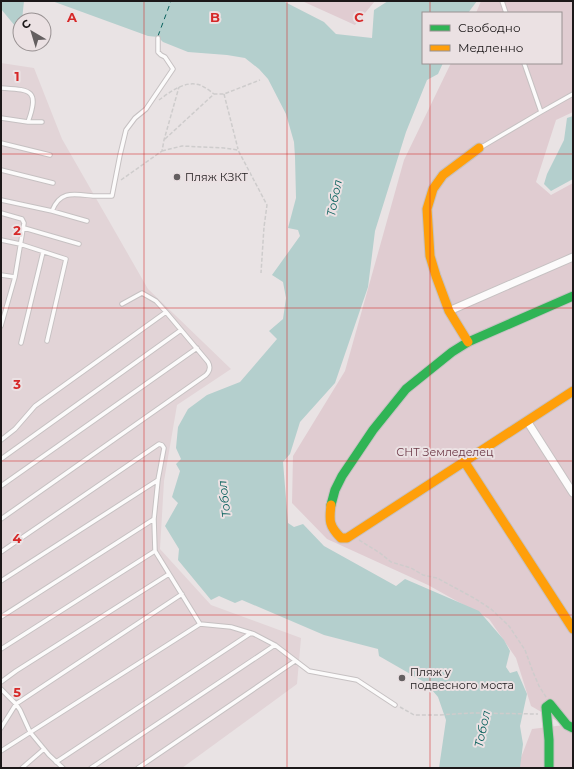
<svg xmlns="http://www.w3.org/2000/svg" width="574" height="769" viewBox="0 0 574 769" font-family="Montserrat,sans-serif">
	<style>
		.built { fill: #e2d4d7 }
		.green { fill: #e0ccd1 }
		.water { fill: #b4cfcd }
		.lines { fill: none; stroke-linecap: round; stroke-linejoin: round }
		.ferry { stroke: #09615d; stroke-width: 1; stroke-dasharray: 5 4; stroke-linecap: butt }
		.lane-casing { stroke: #c6c1c2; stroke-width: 5.5 }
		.street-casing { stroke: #c6c1c2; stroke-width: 9 }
		.fast-casing { stroke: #c6c1c2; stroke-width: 11 }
		.slow-casing { stroke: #c6c1c2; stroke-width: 11 }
		.path { stroke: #cecccc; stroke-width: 1.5; stroke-dasharray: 4 2; stroke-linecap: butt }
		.lane { stroke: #fcfbfb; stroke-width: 3.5 }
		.street { stroke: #fcfbfb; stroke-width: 7 }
		.fast { stroke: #30b455; stroke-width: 9 }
		.slow { stroke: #ff9f0a; stroke-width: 9 }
		.grid { fill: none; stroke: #d62828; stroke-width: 1; stroke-opacity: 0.55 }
		.poi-dot { fill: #645f60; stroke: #ebe1e3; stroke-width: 1.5 }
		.labels { text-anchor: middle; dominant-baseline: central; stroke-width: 4; stroke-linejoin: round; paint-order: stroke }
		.poi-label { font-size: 11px; fill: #1c1819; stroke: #ebe1e3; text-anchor: start }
		.park-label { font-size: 11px; fill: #6c3846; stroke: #ebe1e3 }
		.water-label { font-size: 12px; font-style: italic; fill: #09615d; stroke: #ebe1e3 }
		.grid-label { font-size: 13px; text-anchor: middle; font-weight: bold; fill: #d62828; stroke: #ebe1e3; stroke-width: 4; stroke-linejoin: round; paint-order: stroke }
	</style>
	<rect width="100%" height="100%" fill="#e9e3e4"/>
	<path class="built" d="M1 63 34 68 62 139 148 289 231 369 177 405 164 481 160 549 211 605 301 638 297 684 182 768H1Z"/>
	<path class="green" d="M302 1H375L355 25Z
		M481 1H573V112L556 120 536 182 551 195 573 183V768H517L532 729 564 725 531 706 516 658 489 619 428 585 327 539 292 503 293 456 345 371 404 160 451 63H561V13H476Z"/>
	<path class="water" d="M1 1H24L22 20H20V32L1 9Z
		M52 1H283L324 22 336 34 372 38 374 10 388 1H477L468 13H423V63H443L438 74 427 80 406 132 375 231 368 287 335 383 300 422 290 454 283 462 288 523 294 527 303 524 324 546 396 586 405 579 479 611 504 640 510 651 506 667 510 673 517 671 527 694 520 726 523 744 520 768H439L446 720 438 697 426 683 379 656 378 649 324 635 242 600 235 603 219 596 211 600 178 560 179 549 165 526 178 503 172 497 180 471 176 464 181 459 176 448 178 427 188 409 207 395 240 382 277 339 269 331 283 319 286 298 283 282 272 275 300 236 298 230 288 228 296 198 295 157 294 142 286 114 268 79 259 69 245 58 227 55 188 52 163 42 158 37 148 36Z
		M573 116V179L551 191 544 184 547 174 564 140 567 118Z"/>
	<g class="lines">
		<path class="ferry" d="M158 36 171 1"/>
		<defs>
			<path id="lane" d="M502 1 506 13
				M524 63 541 112
				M1 88C30 90 40 89 28 122L1 118
				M28 122H42
				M1 143 50 155
				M480 148 541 112 573 94
				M1 170 53 183
				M1 200 52 211 87 221
				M52 211C60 190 74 194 93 196 99 196 106 196 112 196L120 155 126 130 135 118 146 109 173 69 165 57 161 55 158 52V38
				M1 213 22 219 24 223 15 277 1 326
				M24 228 79 244
				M1 240 20 244 66 259 47 341
				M1 275 15 277
				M21 343 43 252
				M1 440 15 429 35 406 166 312
				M1 459 181 330
				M1 486 197 348
				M1 519 206 375C210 371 211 367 208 362L166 312 156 301 142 293 122 304
				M1 552 159 444 162 445 164 448 158 480 154 519 155 551 200 624 231 627 254 634 275 645 309 671 357 680 395 705
				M1 581 158 480
				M1 617 154 519
				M1 649 155 551
				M1 682 16 671 169 574
				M1 689 16 704 20 710 30 732 49 755 63 768
				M1 728 16 704 182 594
				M1 751 200 624
				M56 762 251 633
				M22 768 44 749
				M91 768 275 645
				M138 768 295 661"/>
			<path id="street" d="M449 311 573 257
				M527 421 573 493"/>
			<path id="fast" d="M331 505 335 490 342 476 373 430 406 389 452 352 468 342 573 296
				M549 768V740L546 707 550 704 567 725 573 728"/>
			<path id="slow" d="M468 342 449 311 436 276 430 256 427 209 433 189 443 175 479 148
				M464 461 573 629
				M331 505C329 521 329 526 341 538H347L573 391"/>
		</defs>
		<use href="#lane" class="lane-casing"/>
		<use href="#street" class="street-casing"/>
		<use href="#fast" class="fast-casing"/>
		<use href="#slow" class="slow-casing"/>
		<path class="path" d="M224 94 238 149
			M159 100C170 92 185 80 200 85 205 87 210 91 214 94
			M165 139 214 94H224L260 80
			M162 151 182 146 224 148 238 150 267 205 264 227 261 273
			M121 180 162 151 164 140 179 87
			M359 540 380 553 391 562 411 568 423 575 437 578 474 598 491 609 509 626 525 650 533 672 539 686 546 697
			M400 707 414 715H439L472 713 538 714"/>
		<use href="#lane" class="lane"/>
		<use href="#street" class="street"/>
		<use href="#fast" class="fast"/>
		<use href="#slow" class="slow"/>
	</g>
	<path class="grid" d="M144 1V768M287 1V768M430 1V13M430 63V768M1 154H573M1 308H573M1 461H573M1 615H573"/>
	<g class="poi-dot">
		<circle cx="177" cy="177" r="4"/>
		<circle cx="402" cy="678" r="4"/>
	</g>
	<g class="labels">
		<g class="poi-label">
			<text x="185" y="177">Пляж КЗКТ</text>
			<text x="410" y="672">Пляж у<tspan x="410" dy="13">подвесного моста</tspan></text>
		</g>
		<g class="park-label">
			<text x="445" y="452">СНТ Земледелец</text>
		</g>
		<g class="water-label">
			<text transform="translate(334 198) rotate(-79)">Тобол</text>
			<text transform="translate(224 499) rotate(-97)">Тобол</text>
			<text transform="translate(482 729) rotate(-78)">Тобол</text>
		</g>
	</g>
	<g class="grid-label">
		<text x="72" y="22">A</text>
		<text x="215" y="22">B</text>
		<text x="359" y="22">C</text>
		<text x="17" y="81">1</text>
		<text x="17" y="235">2</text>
		<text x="17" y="389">3</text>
		<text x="17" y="543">4</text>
		<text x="17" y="697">5</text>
	</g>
	<rect width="574" height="769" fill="none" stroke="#1c1819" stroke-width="4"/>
	<rect x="422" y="12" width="140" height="52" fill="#ebe1e3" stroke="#989192"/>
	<rect x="430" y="25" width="20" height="6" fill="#30b455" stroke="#989192"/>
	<text x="458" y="32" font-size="12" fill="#1c1819">Свободно</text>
	<rect x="430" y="45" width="20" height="6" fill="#ff9f0a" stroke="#989192"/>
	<text x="458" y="52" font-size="12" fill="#1c1819">Медленно</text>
	<g transform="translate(32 32) rotate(322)"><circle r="19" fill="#ebe1e3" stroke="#989192"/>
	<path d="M0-3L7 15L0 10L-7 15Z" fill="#645f60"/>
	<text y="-6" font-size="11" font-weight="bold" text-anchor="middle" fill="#1c1819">С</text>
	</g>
</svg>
